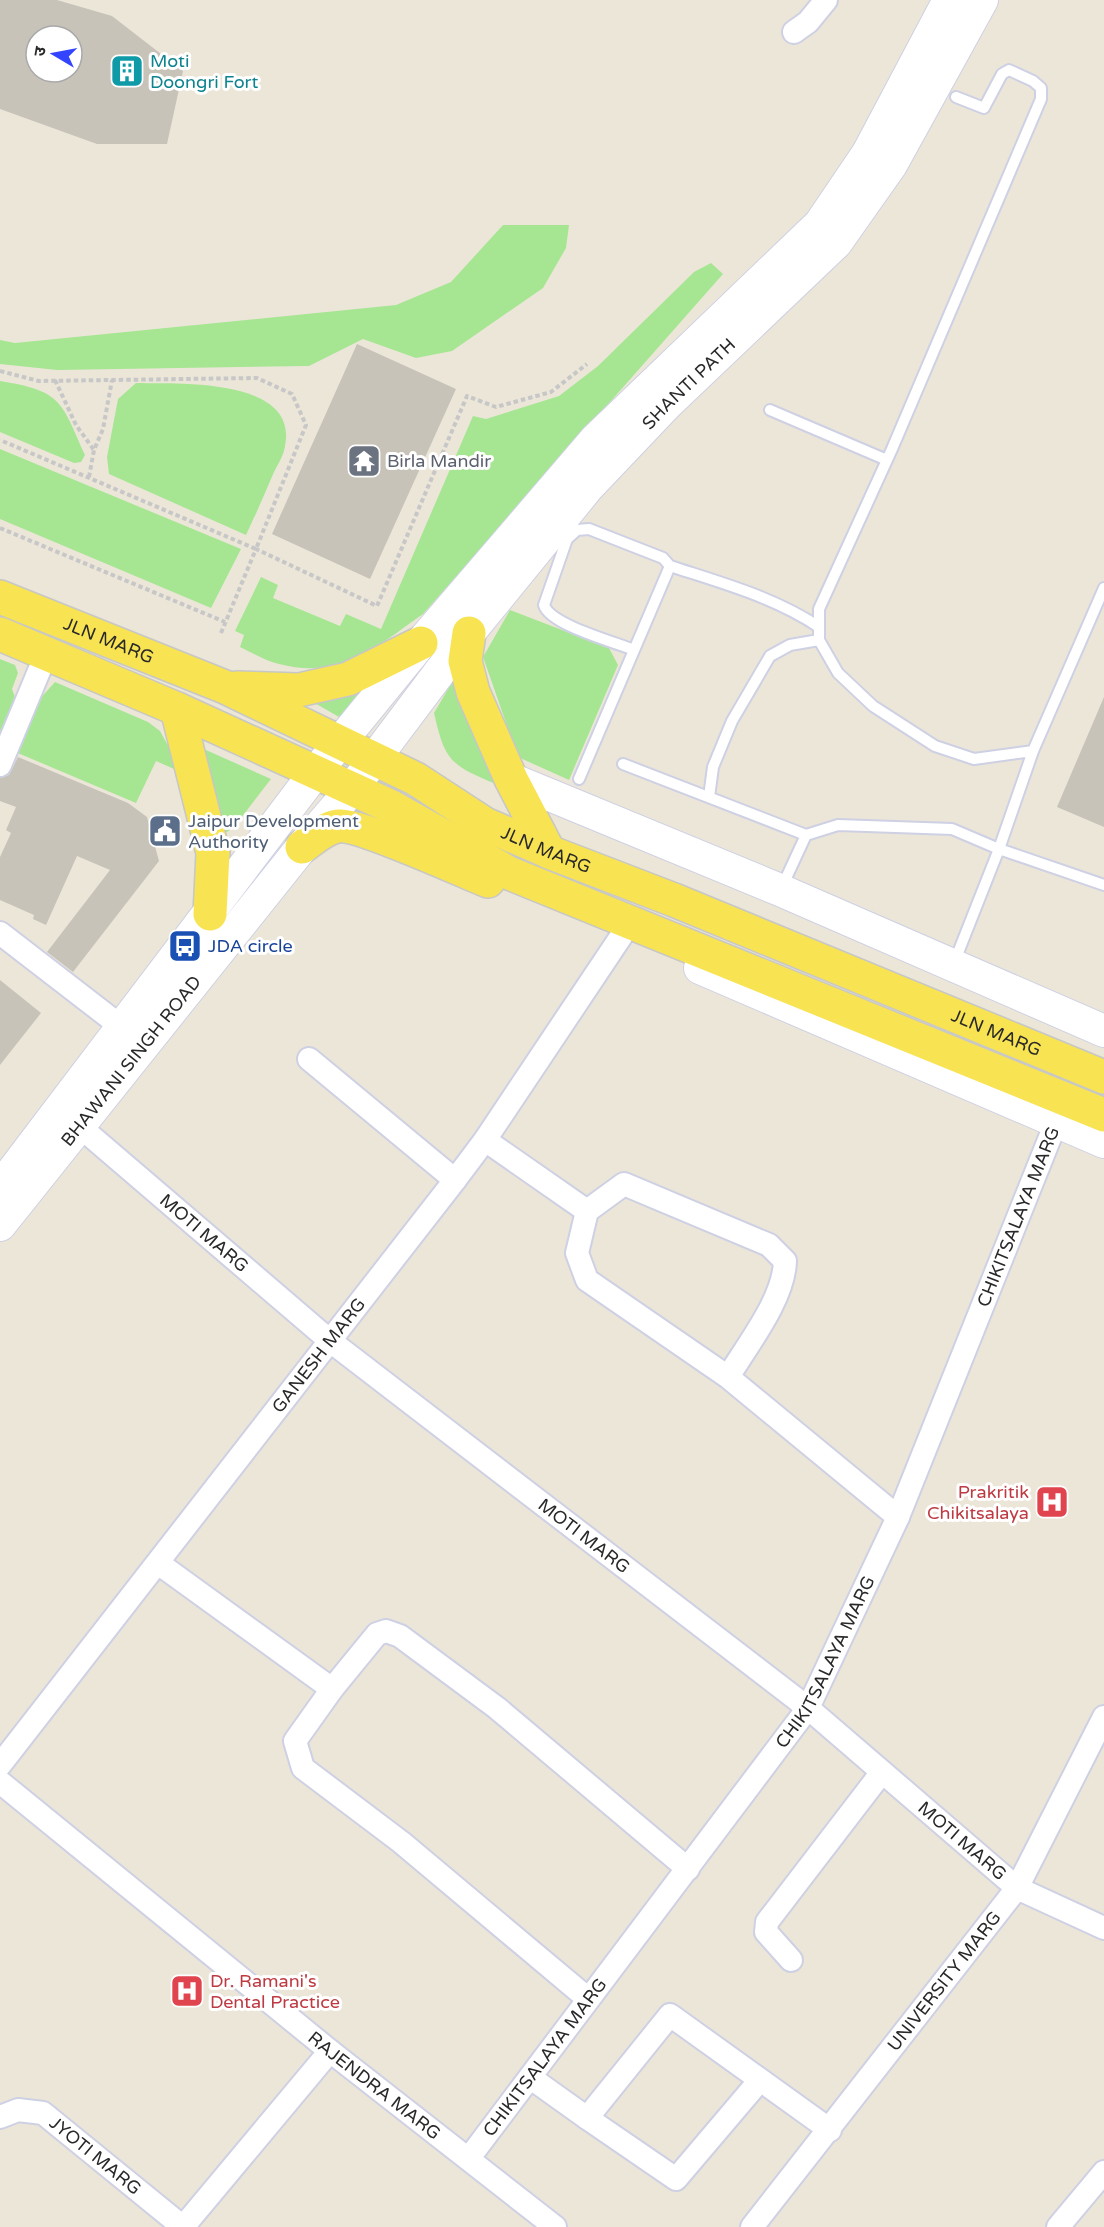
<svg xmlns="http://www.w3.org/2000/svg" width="1104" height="2227" viewBox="0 0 1104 2227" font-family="'Varela Round','Noto Sans Devanagari',sans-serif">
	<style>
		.green { fill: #a6e692 }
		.building { fill: #c7c3b9; fill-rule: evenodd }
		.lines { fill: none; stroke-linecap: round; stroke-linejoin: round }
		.lane-casing { stroke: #ced0e3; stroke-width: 14 }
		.street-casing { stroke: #ced0e3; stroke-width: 26 }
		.secondary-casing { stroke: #ced0e3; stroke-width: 34 }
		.primary-casing { stroke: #c7c7c7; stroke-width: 36 }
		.path { stroke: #c7c7c7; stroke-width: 4; stroke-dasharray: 4.5 3; stroke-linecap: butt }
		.lane { stroke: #fff; stroke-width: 10 }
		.street { stroke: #fff; stroke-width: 22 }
		.secondary { stroke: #fff; stroke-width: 32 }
		.primary { stroke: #f8e352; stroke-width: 33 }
		.labels { text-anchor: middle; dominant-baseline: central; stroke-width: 6; stroke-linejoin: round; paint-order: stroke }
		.culture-label { font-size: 18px; fill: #0d838f; stroke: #fff; text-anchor: start }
		.street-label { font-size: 18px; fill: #292929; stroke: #fff }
		.worship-label { font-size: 18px; fill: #5b616d; stroke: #fff; text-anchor: start }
		.service-label { font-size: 18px; fill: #4e5e75; stroke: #fff; text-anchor: start }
		.transit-label { font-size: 18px; fill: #164399; stroke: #fff; text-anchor: start }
		.health-label { font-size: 18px; fill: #be3a42; stroke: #fff; text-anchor: end }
	</style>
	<rect width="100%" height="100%" fill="#ece6d9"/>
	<path class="green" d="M503 225H569L566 248 543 288 452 351 416 358 363 339 309 366 57 370 0 364V340L15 343 396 305 451 282Z
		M711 263 723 274 423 614C376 647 341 680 279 664 266 661 253 653 240 647L244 635 235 631 261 577 278 585 273 598 340 626 346 614 381 629 473 416 486 419 559 396 598 366 694 272Z
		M0 381C62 391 61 401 85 455L81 462 74 463 0 432Z
		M136 383C177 384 299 377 285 446 284 455 278 464 274 472 265 493 256 514 246 535L109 474 107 457 118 399Z
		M0 449 241 549 211 608 0 519Z
		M510 610 609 648 618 665 569 780 518 757 483 657Z
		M0 659 15 665 18 673 12 689 15 697 0 734Z
		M458 672 496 784C450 765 445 761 434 713Z
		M390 675 339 717 306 698Z
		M55 682 148 722 160 731 183 773 156 761 136 803 13 751 37 702Z
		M197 746 271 779 234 827 224 834Z"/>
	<path class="building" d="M0 0H57L112 16 183 71 167 144H97L0 109ZM36 36H72V72H36Z
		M357 344 456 389 370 579 272 534Z
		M1104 697V827L1057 807Z
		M18 757 128 803 147 817 159 861 73 972 47 952 110 870 77 856 46 925 33 919 34 915 0 900V857L11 833 6 830 16 807 0 801V778L9 775Z
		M0 980 41 1013 0 1065Z"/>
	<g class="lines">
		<defs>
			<path id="lane" d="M956 97 984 108 1002 74 1009 70 1033 81 1041 88V99L892 449 819 609V640L838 673 873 706 935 746 974 759 1033 751
				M770 410 887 460
				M670 566C722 583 774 597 819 627
				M623 764 806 835 838 825 952 829 999 849 1104 885
				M579 779 670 566 663 558 589 529 577 530 567 539 544 605C550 625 615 642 634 650
				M709 797 713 767 732 721 770 656 790 645 819 640
				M781 889 806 835
				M954 963 999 849 1033 751 1104 588"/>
			<g id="street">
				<path d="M794 32 808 22 826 0"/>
				<path d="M0 765 47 652"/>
				<path d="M0 933 123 1028"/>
				<path d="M309 1059 455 1180"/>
				<path id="s1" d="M78 1125 329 1340 808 1708 1017 1888 1104 1928"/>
				<path d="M485 1140 587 1211"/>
				<path d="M728 1377C748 1344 784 1299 785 1261L769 1245 624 1184 587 1211 577 1253 587 1280 728 1377 898 1517"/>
				<path d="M158 1563 332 1689"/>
				<path id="s2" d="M0 1765 455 1180 485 1140 622 935"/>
				<path id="s3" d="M0 1782 330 2051 555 2227"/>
				<path d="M791 1960 766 1932 767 1922 882 1772"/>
				<path d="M587 1998 401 1842 303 1768 295 1741 332 1689 377 1634 386 1631 400 1636 497 1708 688 1869"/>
				<path d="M531 2078 587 2118"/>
				<path d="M760 2080 676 2179 587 2118 670 2015 830 2130"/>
				<path id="s4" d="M0 2117 18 2110 43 2113 183 2227"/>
				<path id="s5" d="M469 2158 808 1708 898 1517 1061 1110"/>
				<path d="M183 2227 330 2051"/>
				<path id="s6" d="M752 2227 1017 1888 1104 1717"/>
				<path d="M1058 2227 1104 2172"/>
			</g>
			<g id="secondary">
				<path d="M511 779 780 890 1104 1031"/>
				<path d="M700 968 1104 1142"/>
				<path d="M0 1188 314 774 421 643 596 439 820 224 868 153 949 0"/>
				<path id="s7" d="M0 1225 302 847 351 790 469 633 588 487 666 405 836 243 891 165 982 0"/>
			</g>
			<g id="primary">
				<path id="s8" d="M0 597 225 687 416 779 485 824 549 852 674 900 1104 1077"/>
				<path d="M469 633 465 661 473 692 511 779 549 852"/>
				<path d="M0 634 177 709 392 807 509 873 1104 1115"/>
				<path d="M237 688 299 690 348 679 421 643"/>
				<path d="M177 709 213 853 210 914"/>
				<path d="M302 847C313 839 325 828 338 826 358 823 463 871 488 881"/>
			</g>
		</defs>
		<use href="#lane" class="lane-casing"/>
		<use href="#street" class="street-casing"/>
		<use href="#secondary" class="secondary-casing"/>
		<use href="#primary" class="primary-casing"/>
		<path class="path" d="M0 371 39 381 257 378 292 394 306 425 256 549 0 440
			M55 380 76 425 94 450
			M89 477 94 450 103 429 112 380
			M0 528 225 622
			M221 633 256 549 377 606 467 396 496 407 551 392 587 364"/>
		<use href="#lane" class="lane"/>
		<use href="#street" class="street"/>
		<use href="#secondary" class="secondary"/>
		<use href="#primary" class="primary"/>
	</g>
	<defs>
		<symbol id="building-square" viewBox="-11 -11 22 22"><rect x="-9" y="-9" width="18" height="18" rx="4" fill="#0f9aa8" stroke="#fff"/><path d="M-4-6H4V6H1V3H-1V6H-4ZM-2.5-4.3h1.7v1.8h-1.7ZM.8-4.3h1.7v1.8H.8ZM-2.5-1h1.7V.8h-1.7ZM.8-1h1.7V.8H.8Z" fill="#fff"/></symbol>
		<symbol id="temple-square" viewBox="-11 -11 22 22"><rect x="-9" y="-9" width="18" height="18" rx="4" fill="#6b7280" stroke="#fff"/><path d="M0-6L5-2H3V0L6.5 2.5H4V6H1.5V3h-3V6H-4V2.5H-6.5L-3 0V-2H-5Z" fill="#fff"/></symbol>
		<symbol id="civic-square" viewBox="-11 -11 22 22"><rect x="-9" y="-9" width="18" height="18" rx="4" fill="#5c6f8a" stroke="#fff"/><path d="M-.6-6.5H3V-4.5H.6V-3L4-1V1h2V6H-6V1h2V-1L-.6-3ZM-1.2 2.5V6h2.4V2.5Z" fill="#fff"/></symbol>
		<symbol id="bus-square" viewBox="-11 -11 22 22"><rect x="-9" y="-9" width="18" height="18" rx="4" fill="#1a4fb4" stroke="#fff"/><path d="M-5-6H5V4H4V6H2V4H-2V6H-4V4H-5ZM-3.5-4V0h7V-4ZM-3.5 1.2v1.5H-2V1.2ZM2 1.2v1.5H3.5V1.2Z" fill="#fff"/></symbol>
		<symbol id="hospital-square" viewBox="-11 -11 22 22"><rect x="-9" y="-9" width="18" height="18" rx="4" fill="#e0444e" stroke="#fff"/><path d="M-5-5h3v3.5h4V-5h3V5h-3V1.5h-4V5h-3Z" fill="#fff"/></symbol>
	</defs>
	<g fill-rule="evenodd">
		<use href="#building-square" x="108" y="52" width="38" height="38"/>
		<use href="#temple-square" x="345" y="442" width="38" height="38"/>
		<use href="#civic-square" x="146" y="812" width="38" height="38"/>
		<use href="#bus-square" x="166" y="927" width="38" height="38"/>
		<use href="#hospital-square" x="1033" y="1483" width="38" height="38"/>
		<use href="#hospital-square" x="168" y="1972" width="38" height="38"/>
	</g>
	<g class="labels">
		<g class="culture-label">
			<text x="150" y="61">Moti<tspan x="150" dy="21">Doongri Fort</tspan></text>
		</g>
		<g class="street-label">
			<text stroke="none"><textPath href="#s7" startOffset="1088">SHANTI PATH</textPath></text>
			<text stroke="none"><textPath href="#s8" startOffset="117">JLN MARG</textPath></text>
			<text stroke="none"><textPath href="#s8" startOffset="603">JLN MARG</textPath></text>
			<text stroke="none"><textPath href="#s8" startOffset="1089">JLN MARG</textPath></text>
			<text stroke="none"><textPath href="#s7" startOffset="210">BHAWANI SINGH ROAD</textPath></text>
			<text stroke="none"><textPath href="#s5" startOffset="1098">CHIKITSALAYA MARG</textPath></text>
			<text stroke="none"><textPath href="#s1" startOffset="166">MOTI MARG</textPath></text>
			<text stroke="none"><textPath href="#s2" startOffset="519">GANESH MARG</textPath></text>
			<text stroke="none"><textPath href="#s1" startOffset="652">MOTI MARG</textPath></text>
			<text stroke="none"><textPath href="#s5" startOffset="612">CHIKITSALAYA MARG</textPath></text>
			<text stroke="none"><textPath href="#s1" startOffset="1138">MOTI MARG</textPath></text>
			<text stroke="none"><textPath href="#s6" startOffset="312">UNIVERSITY MARG</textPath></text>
			<text stroke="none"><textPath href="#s5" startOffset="126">CHIKITSALAYA MARG</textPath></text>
			<text stroke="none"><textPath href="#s3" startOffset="482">RAJENDRA MARG</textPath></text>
			<text stroke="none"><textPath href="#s4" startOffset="112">JYOTI MARG</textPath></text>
		</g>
		<g class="worship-label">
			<text x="387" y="461">Birla Mandir</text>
		</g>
		<g class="service-label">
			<text x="188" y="821">Jaipur Development<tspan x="188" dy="21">Authority</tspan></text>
		</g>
		<g class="transit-label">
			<text x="208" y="946">JDA circle</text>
		</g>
		<g class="health-label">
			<text x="1029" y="1492">Prakritik<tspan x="1029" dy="21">Chikitsalaya</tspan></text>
			<text x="210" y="1981" text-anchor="start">Dr. Ramani's<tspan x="210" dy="21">Dental Practice</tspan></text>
		</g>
	</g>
	<g transform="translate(54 54) rotate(280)"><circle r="28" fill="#ffffff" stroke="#a9a9a9" stroke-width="1.5"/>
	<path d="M0-4.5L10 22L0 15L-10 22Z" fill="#3344ff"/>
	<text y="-9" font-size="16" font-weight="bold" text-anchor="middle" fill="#292929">उ</text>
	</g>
</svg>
